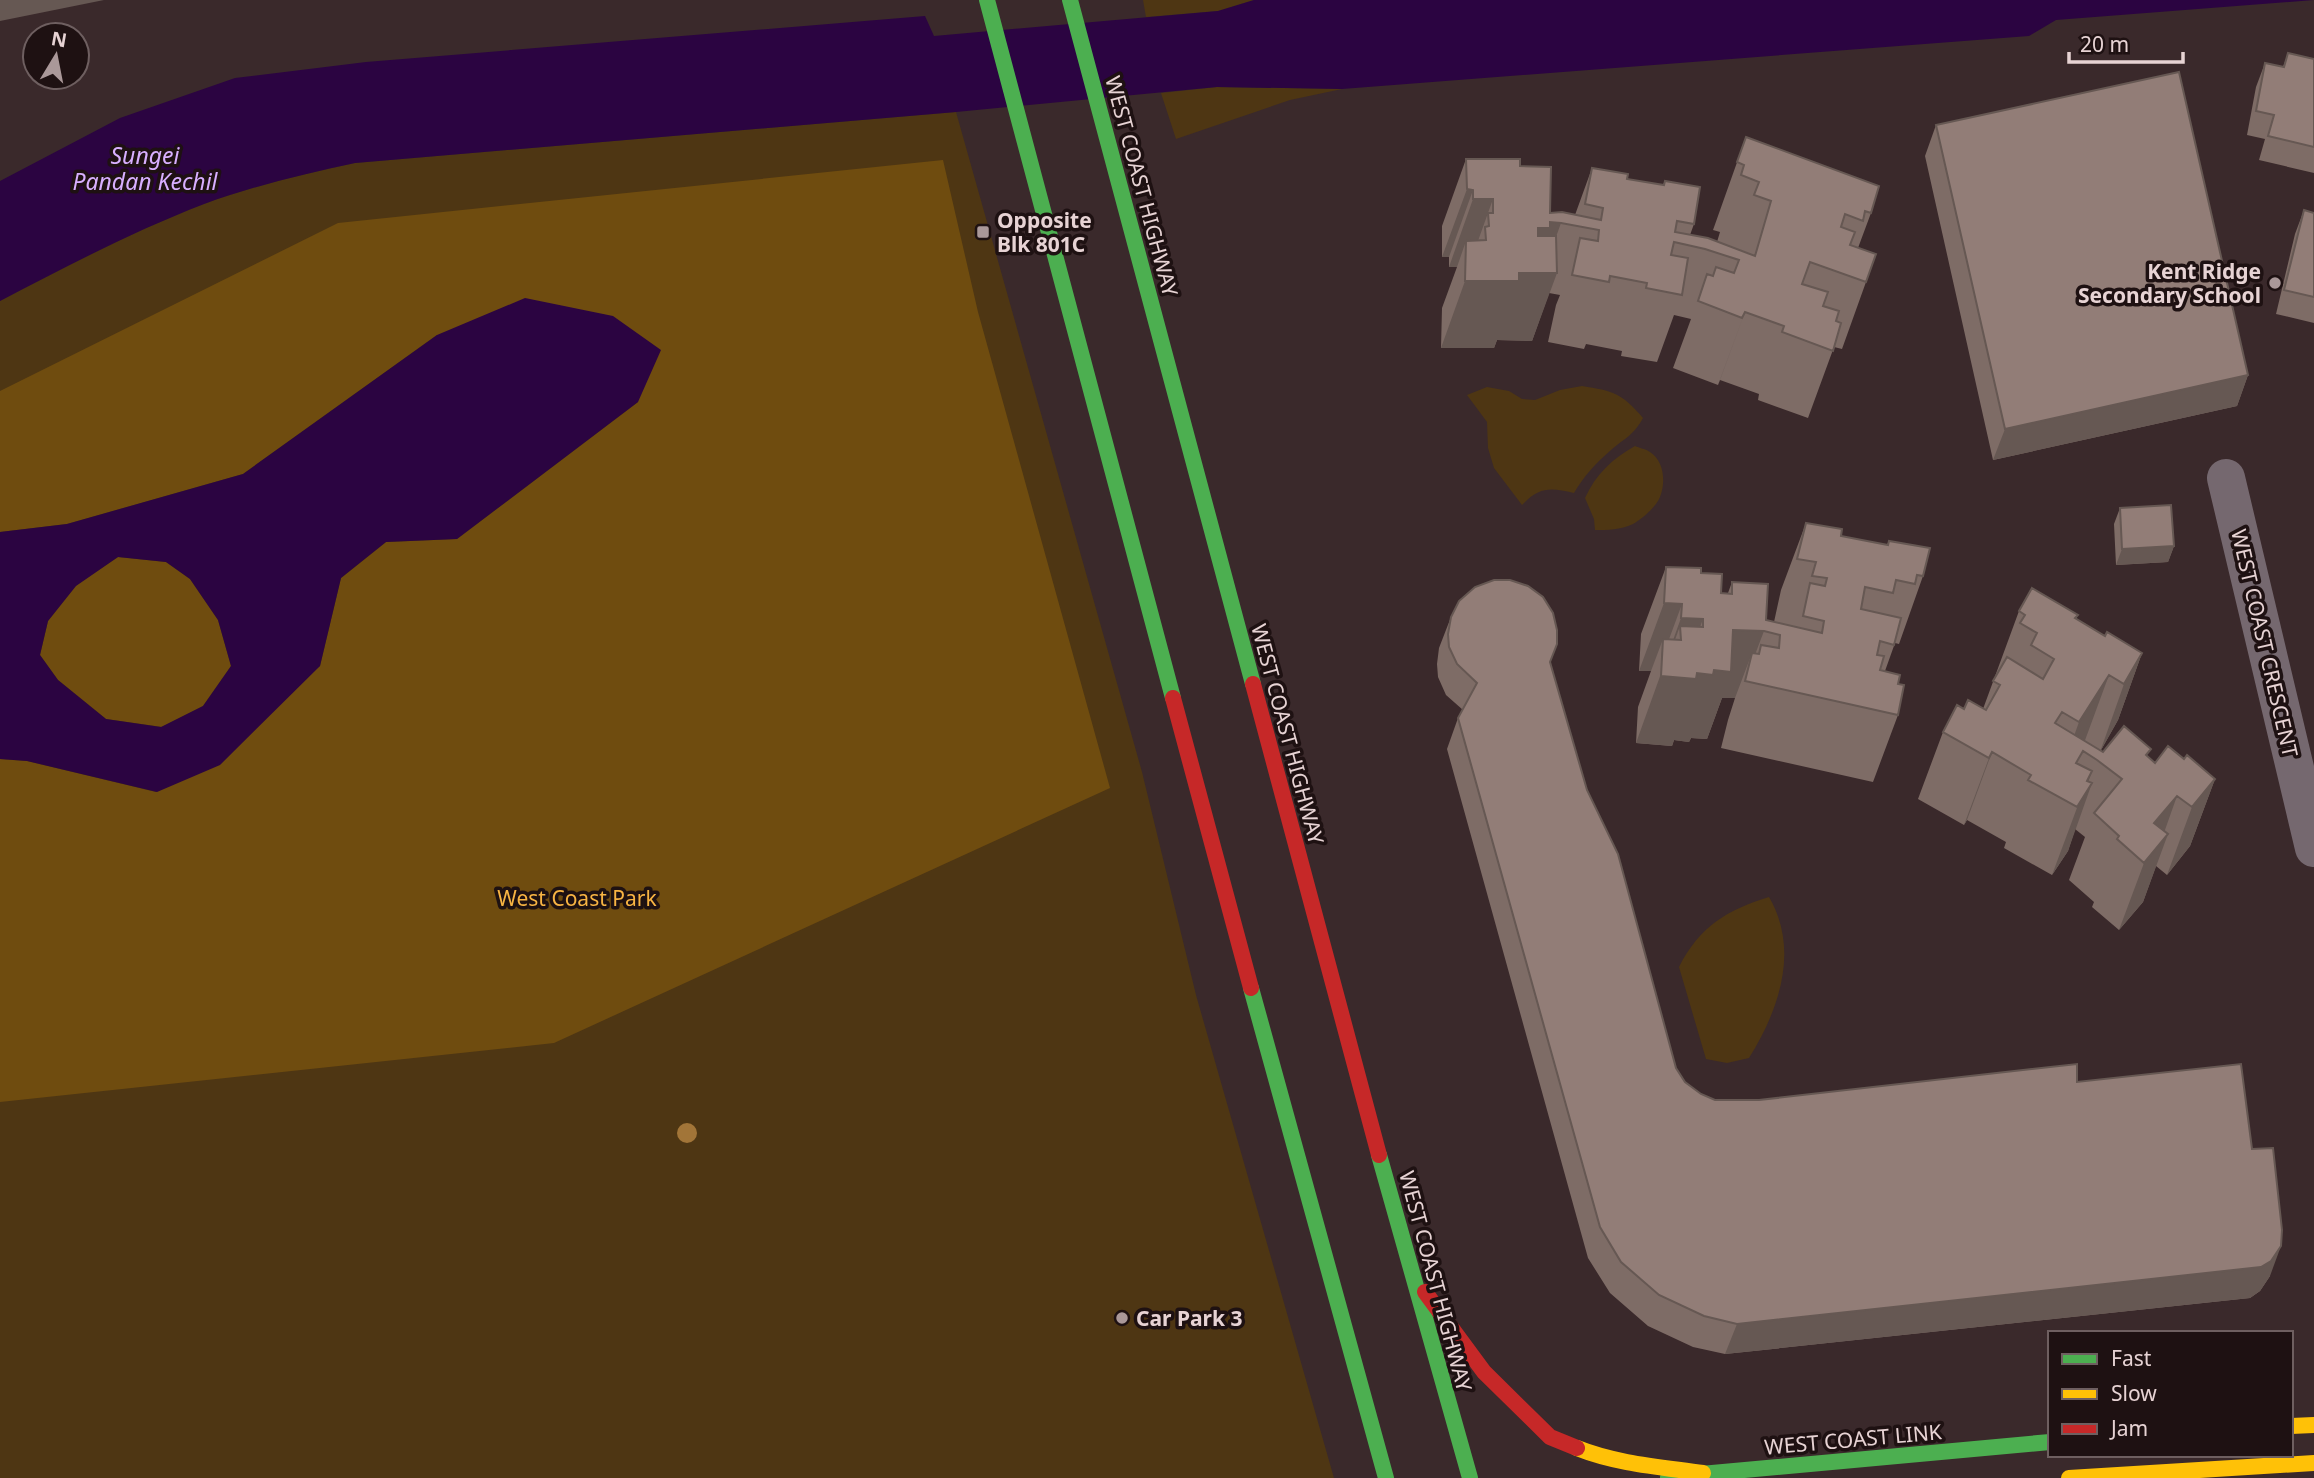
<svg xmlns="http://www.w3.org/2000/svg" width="2314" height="1478" viewBox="0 0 2314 1478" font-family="'Noto Sans',sans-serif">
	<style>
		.green { fill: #4e3613 }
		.forest { fill: #6f4c0f }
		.water { fill: #2b0441; fill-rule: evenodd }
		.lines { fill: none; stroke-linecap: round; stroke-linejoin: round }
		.street { stroke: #75686f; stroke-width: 38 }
		.fast { stroke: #4caf50; stroke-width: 16 }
		.slow { stroke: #ffc107; stroke-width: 16 }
		.jam { stroke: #c62828; stroke-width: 16 }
		.tree { fill: #a27538 }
		.wall { fill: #7e6c66 }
		.shaded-wall { fill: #665853; fill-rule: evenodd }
		.building { fill: #927d77; stroke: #665853; stroke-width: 2 }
		.poi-dot { fill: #aa9899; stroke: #1e1112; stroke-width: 2.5 }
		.labels { text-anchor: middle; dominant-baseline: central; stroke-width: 7; stroke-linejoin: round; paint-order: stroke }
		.street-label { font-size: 21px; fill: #e7d3d4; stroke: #1e1112 }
		.poi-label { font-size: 21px; font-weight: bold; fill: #e7d3d4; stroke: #1e1112; text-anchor: start }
		.park-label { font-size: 21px; fill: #f8b443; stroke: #1e1112 }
		.water-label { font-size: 23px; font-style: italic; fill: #d8afff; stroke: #1e1112 }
	</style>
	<rect width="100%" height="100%" fill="#3a292b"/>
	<path class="green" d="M1143 0H1254L1218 11 1146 17Z
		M1217 87 1342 89 1290 100 1176 139 1161 93Z
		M956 112 1142 772 1196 995 1334 1478H0V301C67 266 134 231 204 204 253 186 304 174 355 163Z
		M1582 386C1613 391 1622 393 1643 418 1633 436 1626 437 1611 450 1596 463 1584 476 1574 493 1551 488 1540 486 1522 505L1494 468 1488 448 1487 422 1467 395 1487 387 1509 391 1522 399 1535 400 1560 390Z
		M1635 446C1639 448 1646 449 1650 452 1664 461 1666 482 1660 497 1656 507 1642 519 1633 524 1620 530 1608 530 1595 530L1594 519 1585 498C1596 474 1612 459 1635 446Z
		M1769 897C1800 950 1779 1010 1749 1058L1727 1063 1706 1059 1679 967C1700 926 1727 910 1769 897Z"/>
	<path class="forest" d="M943 160 978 312 1110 788 554 1043 0 1102V759L27 761 156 792 320 666 341 578 386 542 457 539 638 402 437 335 243 474 67 524 0 532V391L338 223Z
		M118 557 166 562 190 579 218 620 231 666 203 706 162 727 106 719 58 680 40 655 48 621 76 585Z"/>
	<path class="water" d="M1254 0H2314L2056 20 2029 36 1342 89 1217 87 956 112 355 163C304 174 253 186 204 204 134 231 67 266 0 301V181L120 118 235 78 366 62 925 16 934 36 1218 11Z
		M525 298 613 316 661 350 638 402 457 539 386 542 341 578 320 666 220 765 157 792 27 761 0 759V532L67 524 243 474 437 335ZM118 557 166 562 190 579 218 620 231 666 203 706 161 727 106 719 58 680 40 655 48 621 76 586Z"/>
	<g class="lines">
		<path class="street" d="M2226 478 2314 848"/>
		<path class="fast" d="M987 0 1173 698
			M1070 0 1253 684
			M1251 988 1386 1478
			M1379 1155 1470 1478
			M1668 1477 2050 1442"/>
		<path class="slow" d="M2291 1426 2314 1425
			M1577 1448C1617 1464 1661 1467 1703 1473
			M2069 1478 2314 1463"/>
		<path class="jam" d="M1253 684 1379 1155
			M1173 698 1251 988
			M1425 1292 1484 1372 1550 1437 1577 1448"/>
	</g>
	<circle class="tree" cx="687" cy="1133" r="10"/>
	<path class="wall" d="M2288 53 2314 59V173L2259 160 2265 139 2247 135 2256 87 2265 63 2283 67Z
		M1936 125 2248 375 2237 406 1993 460 1925 156Z
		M1746 137 1871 213 1858 248 1866 282 1842 349 1834 347 1808 418 1758 400 1759 394 1720 380 1718 385 1673 368 1691 319 1674 315 1657 362 1621 356 1622 351 1586 344 1584 349 1548 342 1556 305 1560 295 1549 293 1532 341 1497 340 1494 348H1441L1442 308 1457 267H1449V257H1442V226L1466 159 1520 166 1550 213 1575 215 1592 168 1627 179 1663 185 1665 181 1694 224 1690 235 1717 242 1720 232 1713 230Z
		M2304 210 2314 213V323L2276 314 2295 234Z
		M2120 508 2174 546 2168 562 2116 565 2114 524Z
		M1806 523 1841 536 1887 545 1889 541 1923 576 1899 644 1895 643 1885 671 1898 684V715L1873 782 1721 748 1728 720 1735 698H1722L1707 739 1691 738 1689 742 1674 740 1672 746 1636 743 1638 707 1651 671H1639L1641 634 1666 567 1701 573 1721 593H1728L1732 582 1766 620 1774 622 1781 590Z
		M2019 611 2078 615 2076 619 2105 636 2142 653 2118 720 2101 750 2103 752 2148 757 2155 763 2184 759 2215 779 2190 846 2167 875 2156 866 2143 902 2119 930 2092 907 2094 902 2069 880 2085 837 2075 829 2068 851 2052 875 2004 848 2006 842 1967 820 1964 825 1918 799 1943 732 1964 709H1983Z
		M1451 617 1550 663 1587 790 1676 1068 1685 1082 1701 1094 1715 1100H1759L2077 1082 2270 1276 2260 1291 2250 1298 1725 1354 1693 1347 1648 1326 1610 1293 1588 1258 1447 749 1458 718 1463 710 1446 695 1438 677 1437 664 1439 648Z"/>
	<path class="shaded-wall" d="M0 0H104L0 21Z
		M1467 189 1473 190 1449 257H1442Z
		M1473 199H1493L1469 266 1466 241 1457 267H1449Z
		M1550 222 1561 223 1543 273H1557L1532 341 1497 340 1494 348H1441L1465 281 1538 228Z
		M1745 312 1720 380 1718 385Z
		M2248 375 2237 406 1993 460 2005 429Z
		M2174 546 2168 562 2116 565 2122 549Z
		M1664 603 1682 604 1661 661 1663 639 1651 671H1639Z
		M1681 618 1703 619 1681 678 1697 673 1733 630 1764 631 1745 681 1752 653 1735 698H1722L1707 739 1691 738 1689 742 1674 740 1672 746 1636 743ZM1680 626 1681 640 1662 676Z
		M2142 653 2118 720 2100 752 2124 684Z
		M2109 675 2084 743 2055 789 2079 722Z
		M1992 752 1967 820 1964 825 1989 758Z
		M2092 771 2082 799 2092 783 2068 851 2052 875 2087 781Z
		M2215 779 2190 846 2167 875 2192 807Z
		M2177 796 2160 844 2168 834 2143 902 2119 930 2144 863 2154 823Z
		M2281 1246 2270 1276 2260 1291 2250 1298 1725 1354 1737 1324Z"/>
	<path class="building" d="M2288 53 2314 59V147L2268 136 2274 115 2256 111 2265 63 2284 67Z
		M2179 72 2248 375 2005 429 1936 125Z
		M1746 137 1879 186 1871 213 1865 211 1863 221 1845 214 1841 227 1855 232 1850 245 1876 254 1866 282 1810 262 1802 284 1828 292 1823 306 1839 311 1836 321 1841 323 1833 351 1782 332 1784 326 1745 312 1742 318 1698 301 1707 274 1713 276 1716 267 1734 273 1739 260 1705 249 1674 242 1671 255 1688 258 1682 295 1646 288 1647 283 1610 276 1609 282 1572 275 1580 238 1598 241 1599 230 1561 223 1550 222V228H1538V236H1556L1557 273H1519V281H1465L1466 241 1486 240 1485 227 1489 226 1488 213H1493V199H1473V190L1467 189 1466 159H1520V166L1551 167 1550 213 1562 212 1601 220 1603 208 1585 204 1592 168 1628 174 1627 179 1664 185 1665 181 1700 187 1694 224 1677 221 1675 232 1708 238 1755 256 1771 201 1754 195 1759 182 1741 175 1744 165 1737 162Z
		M2304 210 2314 213V297L2284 290Z
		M2171 505 2174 546 2122 549 2120 508Z
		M1806 523 1842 529 1841 536 1888 545 1889 541 1930 548 1923 576 1917 575 1915 584 1896 580 1893 593 1865 587 1861 609 1901 618 1894 645 1880 641 1877 655 1884 656 1880 670 1900 675 1898 684 1904 685 1898 715 1745 681 1752 653 1759 654 1761 645 1779 648 1780 635 1764 631 1733 630 1731 672 1714 670 1713 675 1697 673 1696 679 1661 676 1663 639 1681 640 1680 626 1703 627V619L1681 618 1682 604 1664 603 1666 567 1701 568V573L1722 574 1721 593 1732 594V582L1768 584 1766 620 1822 633 1824 621 1803 616 1810 583 1825 586 1827 578 1812 576 1816 562 1797 559Z
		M1494 580H1510L1528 586 1543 597 1553 613 1557 630V644L1550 662 1587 790 1618 854 1676 1068 1685 1082 1701 1094 1715 1100H1759L2077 1064V1082L2241 1064 2252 1149 2273 1148 2282 1230 2281 1246 2271 1261 2261 1267 1737 1324 1704 1316 1659 1295 1621 1262 1600 1227 1458 718 1477 683 1457 664 1449 647 1448 634 1451 617 1459 601 1475 587Z
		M2032 588 2078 615 2075 618 2105 636 2107 632 2142 653 2124 684 2109 675 2079 722 2062 712 2055 723 2103 752 2124 726 2151 749 2146 755 2155 763 2168 746 2184 759 2187 755 2215 779 2192 807 2177 796 2154 823 2168 834 2144 863 2117 839 2119 836 2094 813 2122 779 2097 760 2083 751 2076 763 2092 771 2087 781 2092 783 2077 807 2028 780 2031 775 1992 752 1989 758 1943 732 1957 705 1964 709 1968 700 1986 710 2000 685 1993 681 2007 657 2043 679 2054 659 2031 645 2037 633 2020 623 2025 615 2019 611Z"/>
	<g class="poi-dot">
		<rect x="976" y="225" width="14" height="14" rx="3.5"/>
		<circle cx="2275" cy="283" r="7"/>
		<circle cx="1122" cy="1318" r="7"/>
	</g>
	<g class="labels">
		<g class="street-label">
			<text transform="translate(1142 186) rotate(75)">WEST COAST HIGHWAY</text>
			<text transform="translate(2265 643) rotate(77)">WEST COAST CRESCENT</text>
			<text transform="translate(1288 734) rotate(75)">WEST COAST HIGHWAY</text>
			<text transform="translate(1436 1281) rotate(75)">WEST COAST HIGHWAY</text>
			<text transform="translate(1853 1439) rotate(-5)">WEST COAST LINK</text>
		</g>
		<g class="poi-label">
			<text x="997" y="220">Opposite<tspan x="997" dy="24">Blk 801C</tspan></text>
			<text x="2261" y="271" text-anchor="end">Kent Ridge<tspan x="2261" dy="24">Secondary School</tspan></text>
			<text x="1136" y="1318">Car Park 3</text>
		</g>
		<g class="park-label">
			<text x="577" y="898">West Coast Park</text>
		</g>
		<g class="water-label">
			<text x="145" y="155">Sungei<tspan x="145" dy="26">Pandan Kechil</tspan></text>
		</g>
	</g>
	<rect x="2048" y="1331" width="245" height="126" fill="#1e1112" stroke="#6e5f60" stroke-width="2"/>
	<rect x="2062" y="1354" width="35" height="10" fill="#4caf50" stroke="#6e5f60" stroke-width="2"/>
	<text x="2111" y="1366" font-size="21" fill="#e7d3d4">Fast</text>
	<rect x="2062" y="1389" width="35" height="10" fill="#ffc107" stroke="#6e5f60" stroke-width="2"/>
	<text x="2111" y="1401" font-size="21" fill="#e7d3d4">Slow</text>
	<rect x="2062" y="1424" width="35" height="10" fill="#c62828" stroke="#6e5f60" stroke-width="2"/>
	<text x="2111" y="1436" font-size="21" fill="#e7d3d4">Jam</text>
	<g transform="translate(56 56) rotate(10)"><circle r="33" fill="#1e1112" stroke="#6e5f60" stroke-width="2"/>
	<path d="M0-5L12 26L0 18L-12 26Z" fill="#aa9899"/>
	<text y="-10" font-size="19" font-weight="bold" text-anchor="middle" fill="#e7d3d4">N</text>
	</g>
	<path d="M2069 52v10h114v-10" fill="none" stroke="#e7d3d4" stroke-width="3.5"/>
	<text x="2080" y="52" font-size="21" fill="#e7d3d4" stroke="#1e1112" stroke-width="5" paint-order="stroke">20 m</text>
</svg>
